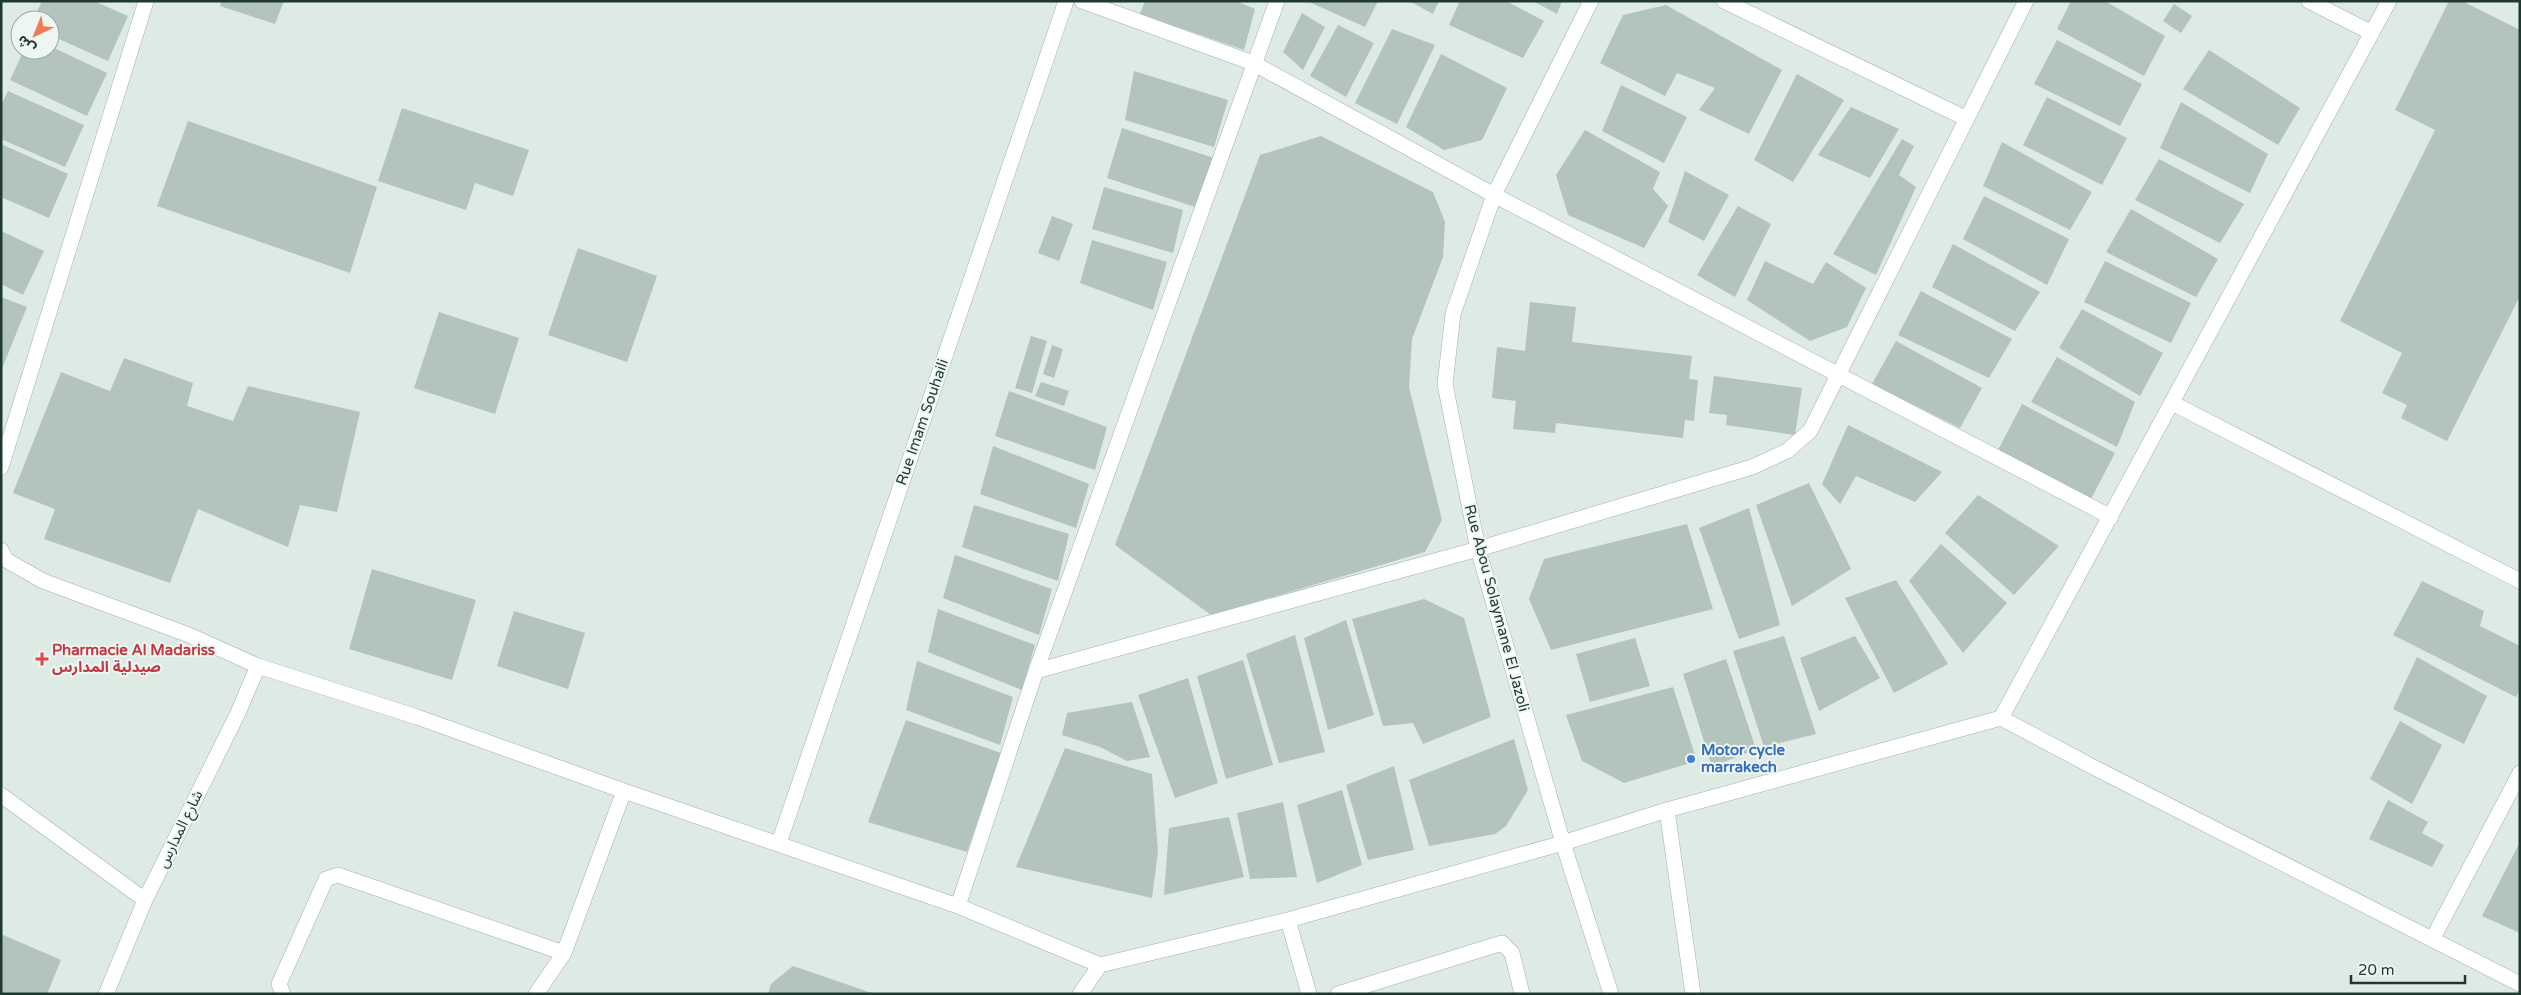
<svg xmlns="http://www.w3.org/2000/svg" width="2521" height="995" viewBox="0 0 2521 995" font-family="'Varela Round','Noto Sans Arabic',sans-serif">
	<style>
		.building { fill: #b3c4bd }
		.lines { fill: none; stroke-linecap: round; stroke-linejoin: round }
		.minor-casing { stroke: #a1b1ab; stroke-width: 16 }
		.minor { stroke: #fff; stroke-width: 15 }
		.health-dot { fill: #e0444e; stroke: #eef6f2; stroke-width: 2 }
		.shop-dot { fill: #3f7fe0; stroke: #eef6f2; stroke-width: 2 }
		.labels { text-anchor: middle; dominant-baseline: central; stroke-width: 4; stroke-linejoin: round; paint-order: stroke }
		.street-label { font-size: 15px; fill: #1f3932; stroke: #eef6f2 }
		.health-label { font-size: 15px; font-weight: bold; fill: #be3a42; stroke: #eef6f2; text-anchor: start }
		.shop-label { font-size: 15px; font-weight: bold; fill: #366cbe; stroke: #eef6f2; text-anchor: start }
	</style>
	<rect width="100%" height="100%" fill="#deeae4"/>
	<path class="building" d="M42 1H94L128 16 108 61 50 35V20H33Z
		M222 1H284L275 24 220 6Z
		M1145 1H1236L1255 9 1244 50 1140 14Z
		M1307 1H1378L1365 27Z
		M1409 1H1439L1433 14Z
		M1460 1H1506L1544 21 1523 58 1449 25Z
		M1533 1H1562L1557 14Z
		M2071 1H2105L2165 36 2144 76 2057 29Z
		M2449 1H2462L2520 30V296L2447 441 2401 418 2407 405 2382 393 2402 353 2340 321 2435 130 2395 110Z
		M2174 4 2192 16 2181 33 2163 21Z
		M1666 5 1782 70 1749 134 1699 110 1715 88 1677 73 1665 96 1600 63 1623 15Z
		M1302 13 1325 27 1303 70 1283 52Z
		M1338 25 1374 43 1346 97 1310 76Z
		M1392 29 1435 45 1397 124 1355 103Z
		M2057 40 2142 84 2120 126 2034 84Z
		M50 46 107 73 87 116 10 80 24 50H50Z
		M2209 50 2300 108 2278 145 2183 89Z
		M1441 54 1507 88 1482 140 1444 150 1406 127Z
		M1134 71 1228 100 1214 147 1125 120Z
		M1797 74 1844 100 1793 182 1754 160Z
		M1621 85 1687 117 1664 163 1602 131Z
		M8 91 84 125 65 167 1 139V105Z
		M2047 97 2127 138 2102 185 2023 145Z
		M2181 102 2268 154 2250 193 2160 148Z
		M1851 107 1899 129 1870 178 1818 155Z
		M402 108 529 150 513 196 475 183 466 210 378 181Z
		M188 121 377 187 350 273 157 206Z
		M1122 128 1214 158 1198 208 1107 178Z
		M1585 130 1660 172 1653 189 1668 206 1644 248 1568 215 1556 175Z
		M1321 136 1433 192 1445 222 1443 257 1412 339 1409 387 1442 520 1425 552 1211 615 1115 545 1260 155Z
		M1902 139 1914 146 1899 175 1916 187 1876 275 1833 254Z
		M2002 142 2092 192 2070 230 1983 186Z
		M1 144 68 174 49 218 1 197Z
		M2159 159 2244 204 2220 243 2135 200Z
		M1685 171 1729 195 1704 241 1668 222Z
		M1104 187 1183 210 1173 253 1092 229Z
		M1984 196 2069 239 2047 285 1963 239Z
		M1738 206 1771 224 1735 297 1697 275Z
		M2131 209 2218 259 2196 297 2106 252Z
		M1052 216 1073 224 1059 261 1038 253Z
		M1 231 44 251 23 295 1 284Z
		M1092 240 1167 262 1153 310 1080 283Z
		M1953 244 2040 292 2015 331 1932 287Z
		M578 248 657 276 627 362 548 335Z
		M1765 261 1813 284 1826 262 1866 288 1847 327 1810 341 1747 300Z
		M2105 261 2191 303 2171 343 2084 302Z
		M1921 291 2012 339 1989 378 1898 335Z
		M1 297 27 307 1 371Z
		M1530 302 1576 307 1572 342 1692 356 1689 379 1698 380 1694 421 1685 420 1683 438 1556 423 1555 433 1513 429 1516 401 1492 398 1497 347 1525 351Z
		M2082 309 2163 353 2140 396 2059 348Z
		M439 312 519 338 495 414 414 388Z
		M1031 336 1047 341 1032 393 1015 388Z
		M1896 341 1982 388 1960 428 1872 384Z
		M1052 345 1063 349 1054 378 1043 374Z
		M2057 357 2135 402 2117 447 2031 402Z
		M124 358 193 383 187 406 233 421 248 386 360 412 337 512 300 505 288 547 198 509 170 583 44 539 55 509 13 493 61 372 110 391Z
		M1714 376 1802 388 1795 435 1726 425 1727 415 1709 413Z
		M1041 382 1069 391 1064 406 1035 396Z
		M1009 391 1107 427 1095 470 995 436Z
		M2022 404 2115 453 2091 499 1998 450Z
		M1848 425 1942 472 1915 502 1856 476 1840 504 1822 484Z
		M993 446 1089 484 1076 528 980 494Z
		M1809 483 1851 569 1792 606 1756 505Z
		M1978 495 2059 546 2014 595 1945 533Z
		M974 505 1069 534 1058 581 962 547Z
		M1749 508 1780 625 1739 639 1699 528Z
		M1687 524 1713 609 1551 650 1529 599 1544 559Z
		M1941 544 2007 603 1963 653 1909 581Z
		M955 555 1052 589 1039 635 943 598Z
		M372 569 476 600 452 680 349 649Z
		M1896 580 1948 664 1894 693 1845 598Z
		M2422 581 2484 611 2480 626 2520 646V689L2516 697 2393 635Z
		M1424 599 1464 618 1491 717 1423 744 1413 723 1383 726 1352 619Z
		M938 609 1035 645 1022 690 928 652Z
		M514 611 585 633 568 689 497 666Z
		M1346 620 1374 715 1328 730 1304 638Z
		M1295 635 1325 752 1279 763 1246 654Z
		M1784 636 1816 734 1764 747 1733 651Z
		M1855 636 1880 678 1819 711 1800 658Z
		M1635 638 1650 686 1590 702 1576 654Z
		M2417 657 2487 696 2464 744 2393 709Z
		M1726 659 1756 749 1712 767 1683 674Z
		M1243 660 1273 765 1226 779 1197 676Z
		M917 661 1013 697 1000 745 906 710Z
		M1188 678 1218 783 1175 798 1138 695Z
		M1673 687 1697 761 1624 783 1582 761 1566 715Z
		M1132 702 1150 757 1127 761 1100 747 1062 735 1067 713Z
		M906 720 1001 753 967 852 868 822Z
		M2400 721 2442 745 2412 804 2370 779Z
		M1514 739 1528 790 1506 826 1495 834 1429 846 1409 780Z
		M1065 748 1152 774 1158 851 1152 898 1016 867Z
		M1394 766 1414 850 1368 860 1346 785Z
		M1342 790 1362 865 1317 883 1297 805Z
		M2388 800 2428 822 2422 833 2444 845 2432 867 2369 839Z
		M1283 802 1297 877 1250 879 1237 813Z
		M1229 817 1244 877 1164 895 1169 828Z
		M2520 842V933L2482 916Z
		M1 934 61 960 47 994H1Z
		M793 966 872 993 871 994H768L771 984Z"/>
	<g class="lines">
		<defs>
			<path id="minor" d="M1082 1 1253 63 1494 195 2111 517
				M1591 1 1494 195 1453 314 1445 384 1478 549 1563 843 1611 994
				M1724 1 1967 119
				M2309 1 2372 33
				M2172 403 2520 581
				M1 467 146 1
				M1 550 6 560 43 581 189 635 258 666 417 717 624 791 958 906 1100 965 1288 920 1563 843 1667 810 2001 718 2097 769 2520 984
				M1036 671 1478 549 1752 467 1787 451 1810 431 2026 1
				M2001 718 2389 1
				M1 795 145 900
				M1667 810 1693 994
				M779 843 1066 1
				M958 906 1036 671 1277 1
				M1288 920 1309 994
				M2433 938 2520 773
				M106 994 145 900 238 713 258 666
				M283 994 279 984 326 879 338 875 564 953
				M536 994 564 953 624 791
				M1080 994 1100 965
				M1338 994 1502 943 1512 953 1522 994"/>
		</defs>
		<use href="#minor" class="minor-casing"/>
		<use href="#minor" class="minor"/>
	</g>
	<path class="health-dot" d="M39.5 651.5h5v5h5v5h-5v5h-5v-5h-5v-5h5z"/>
	<circle class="shop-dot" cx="1691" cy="759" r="5"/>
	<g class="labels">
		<g class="street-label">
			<text transform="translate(922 422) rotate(-71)">Rue Imam Souhaili</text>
			<text transform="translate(1497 608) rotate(75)">Rue Abou Solaymane El Jazoli</text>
			<text transform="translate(180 829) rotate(-64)">شارع المدارس</text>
		</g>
		<g class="health-label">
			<text x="52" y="650">Pharmacie Al Madariss<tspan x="52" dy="17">صيدلية المدارس</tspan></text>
		</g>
		<g class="shop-label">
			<text x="1701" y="750">Motor cycle<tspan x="1701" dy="17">marrakech</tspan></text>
		</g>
	</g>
	<rect width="2521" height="995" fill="none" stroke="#1f3932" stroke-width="5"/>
	<g transform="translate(35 35) rotate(223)"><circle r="24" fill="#eef6f2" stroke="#9baaa5"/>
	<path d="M0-4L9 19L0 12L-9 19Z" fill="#f37a52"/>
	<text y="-8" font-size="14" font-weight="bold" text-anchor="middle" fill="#1f3932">ش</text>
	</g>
	<path d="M2351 975v8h114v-8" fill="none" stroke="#1f3932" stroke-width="2.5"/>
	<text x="2358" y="975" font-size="15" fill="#1f3932" stroke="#eef6f2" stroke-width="4" paint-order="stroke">20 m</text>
</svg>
